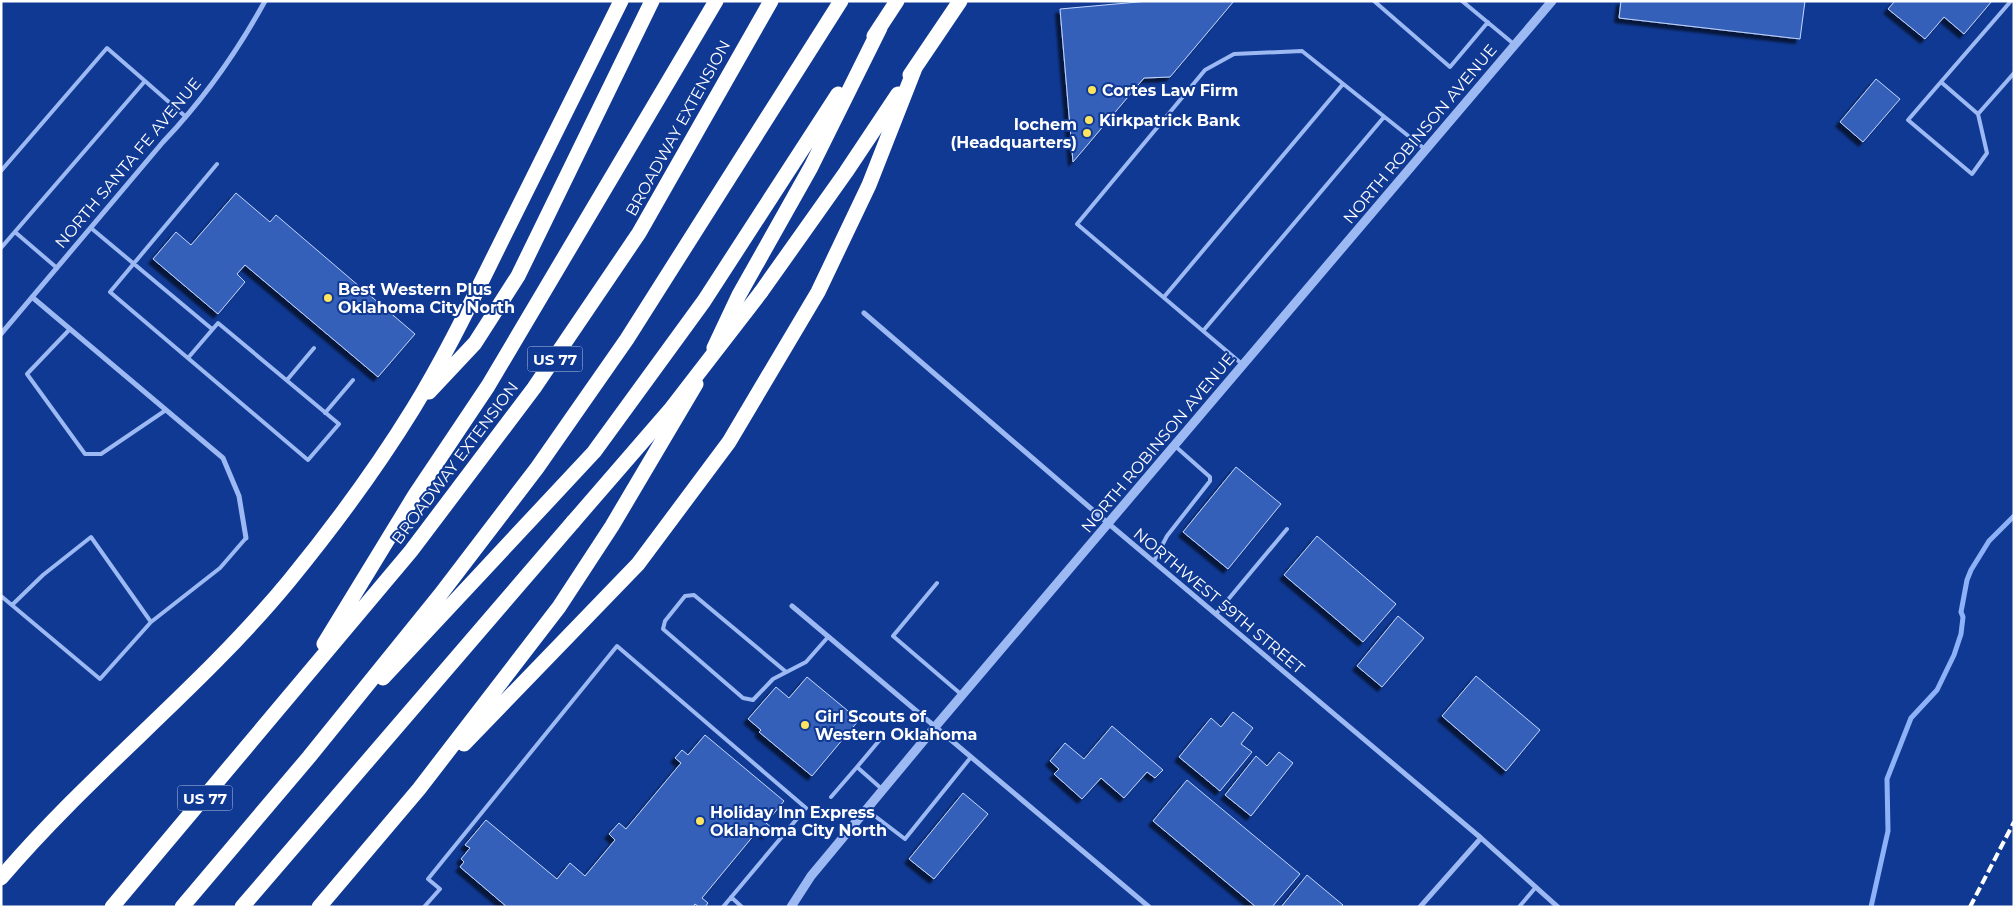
<svg xmlns="http://www.w3.org/2000/svg" width="2015" height="908" viewBox="0 0 2015 908" font-family="Montserrat,sans-serif">
	<style>
		.lines { fill: none; stroke-linecap: round; stroke-linejoin: round }
		.stream { stroke: #8eb2f7; stroke-width: 5 }
		.building { fill: #3460ba; stroke: #c4d7fe; filter: url(#shadow) }
		.service { stroke: #9cb9f3; stroke-width: 4 }
		.minor { stroke: #9cb9f3; stroke-width: 5 }
		.tertiary { stroke: #9cb9f3; stroke-width: 9 }
		.motorway { stroke: #fff; stroke-width: 15 }
		.rail { stroke: #fff; stroke-width: 4; stroke-dasharray: 9 4; stroke-linecap: butt }
		.motorway-bridge { stroke: #fff; stroke-width: 15 }
		.poi-dot { fill: #ffe45f; stroke: #103993; stroke-width: 2 }
		.labels { text-anchor: middle; dominant-baseline: central; stroke-width: 4; stroke-linejoin: round; paint-order: stroke }
		.shield { fill: #103993; stroke: #b7c4df; stroke-width: 1 }
		.shield-label { font-size: 15px; font-weight: bold; fill: #fff }
		.poi-label { font-size: 16px; font-weight: bold; fill: #fff; stroke: #103993; text-anchor: start }
		.street-label { font-size: 16px; fill: #fff; stroke: #103993 }
	</style>
	<defs>
		<filter id="shadow"><feDropShadow dx="-4.5" dy="4.5" stdDeviation="1" flood-color="#0009"/></filter>
	</defs>
	<rect width="100%" height="100%" fill="#103993"/>
	<g class="lines">
		<path class="stream" d="M1871 907 1888 831 1887 779 1911 718 1937 690 1954 655 1961 634 1963 617 1961 612 1967 580 1971 570 1989 541 2014 516"/>
	</g>
	<path class="building" d="M1149 1H1234L1170 77 1144 78 1073 162 1060 9Z
		M1621 1H1805L1800 39 1619 18Z
		M1895 1H1992L1964 34 1944 17 1925 39 1888 9Z
		M1876 79 1900 99 1863 142 1840 122Z
		M236 193 270 222 276 215 415 334 378 377 245 265 237 274 245 282 218 314 153 259 176 232 191 245Z
		M1236 467 1281 504 1228 569 1183 532Z
		M1317 536 1396 604 1363 642 1284 575Z
		M1398 616 1424 638 1382 687 1357 666Z
		M1476 676 1540 730 1506 771 1442 716Z
		M807 677 859 720 812 776 759 732 761 730 748 719 776 687 789 698Z
		M1233 712 1253 728 1241 744 1252 752 1220 791 1179 757 1211 718 1221 727Z
		M1112 726 1163 770 1155 778 1147 772 1124 798 1101 778 1082 799 1054 774 1059 769 1050 761 1065 743 1084 759Z
		M705 735 784 801 766 823 772 828 766 835 759 829 702 898 708 903 705 907H699L695 904 693 907H507L460 867 464 862 461 859 470 848 465 845 486 820 557 879 570 863 585 876 615 840 609 834 619 823 626 829 681 763 675 758 682 750 688 755Z
		M1279 752 1293 763 1251 816 1225 795 1256 756 1267 766Z
		M1187 780 1300 874 1272 907H1256L1153 821Z
		M963 793 988 814 934 879 909 859Z
		M1307 875 1343 905 1341 907H1281Z"/>
	<g class="lines">
		<path class="service" d="M1374 1 1450 67 1488 22
			M1462 1 1515 45
			M2011 1 1908 120 1972 174 1987 153 1978 114 2014 73
			M145 81 186 117
			M1941 82 1978 114
			M1 171 107 48 145 81 1 248
			M91 228 212 329
			M15 232 57 268
			M1164 297 1343 84
			M70 329 27 374 85 454H101L166 410
			M1203 331 1384 117
			M188 358 218 323 339 424 308 460 110 292 217 164
			M1242 364 1077 224 1205 70 1234 54 1302 51 1426 150
			M287 380 314 348
			M325 413 353 380
			M1154 561 1167 536 1210 481V477L1175 446
			M937 583 893 636 962 695
			M1 596 100 679 151 622 220 568 246 538
			M12 605 43 575 91 537 151 622
			M1216 614 1287 529
			M785 671 694 595 685 596 665 621 663 629 743 698 753 700 773 679 806 662 828 637
			M857 767 883 736
			M831 797 857 767 883 790
			M867 810 905 839 971 757
			M731 897 742 907
			M424 907 440 889 428 879 617 646 806 808 723 907
			M1519 907 1536 887"/>
		<path class="minor" d="M32 297 223 458 239 496 246 538
			M864 313 1109 524 1481 838 1558 907
			M1 334 163 142C202 101 237 52 265 1
			M792 606 1149 907
			M1420 907 1481 838"/>
		<path class="tertiary" d="M791 907 811 876 935 727 1552 1"/>
		<path class="motorway" d="M874 36 897 1
			M910 75 960 1
			M761 292 846 172 898 94
			M714 348 739 295 811 167 880 28
			M429 392 475 343 518 276 652 1
			M324 644 415 495 488 386 716 1
			M383 678 594 452 704 301 838 94
			M464 744 638 564 729 442 818 292 869 185 915 68
			M1 878C90 773 201 688 289 581 334 526 376 469 413 409 448 352 477 290 507 230 545 154 583 78 621 1
			M112 907 411 551 534 388 639 233 771 1
			M182 907 309 757 440 595 537 468 627 339 841 1
			M242 907 573 522
			M319 907 419 789 559 607 612 526 696 384"/>
		<path class="rail" d="M1970 907 2014 822"/>
		<path class="motorway-bridge" d="M573 522 670 410 761 292"/>
	</g>
	<g class="poi-dot">
		<circle cx="1092" cy="90" r="5"/>
		<circle cx="1089" cy="120" r="5"/>
		<circle cx="1087" cy="133" r="5"/>
		<circle cx="328" cy="298" r="5"/>
		<circle cx="805" cy="725" r="5"/>
		<circle cx="700" cy="821" r="5"/>
	</g>
	<g class="labels">
		<g class="shield">
			<rect x="527.5" y="346.5" width="55" height="25" rx="4"/>
			<rect x="177.5" y="785.5" width="55" height="25" rx="4"/>
		</g>
		<g class="shield-label">
			<text x="555" y="359">US 77</text>
			<text x="205" y="798">US 77</text>
		</g>
		<g class="poi-label">
			<text x="1102" y="90">Cortes Law Firm</text>
			<text x="1099" y="120">Kirkpatrick Bank</text>
			<text x="1077" y="124" text-anchor="end">Iochem<tspan x="1077" dy="18">(Headquarters)</tspan></text>
			<text x="338" y="289">Best Western Plus<tspan x="338" dy="18">Oklahoma City North</tspan></text>
			<text x="815" y="716">Girl Scouts of<tspan x="815" dy="18">Western Oklahoma</tspan></text>
			<text x="710" y="812">Holiday Inn Express<tspan x="710" dy="18">Oklahoma City North</tspan></text>
		</g>
		<g class="street-label">
			<text transform="translate(678 128) rotate(-61)">BROADWAY EXTENSION</text>
			<text transform="translate(1420 134) rotate(-50)">NORTH ROBINSON AVENUE</text>
			<text transform="translate(128 163) rotate(-50)">NORTH SANTA FE AVENUE</text>
			<text transform="translate(1158 443) rotate(-50)">NORTH ROBINSON AVENUE</text>
			<text transform="translate(455 463) rotate(-53)">BROADWAY EXTENSION</text>
			<text transform="translate(1219 601) rotate(40)">NORTHWEST 59TH STREET</text>
		</g>
	</g>
	<rect width="2015" height="908" fill="none" stroke="#ffffff" stroke-width="5"/>
</svg>
